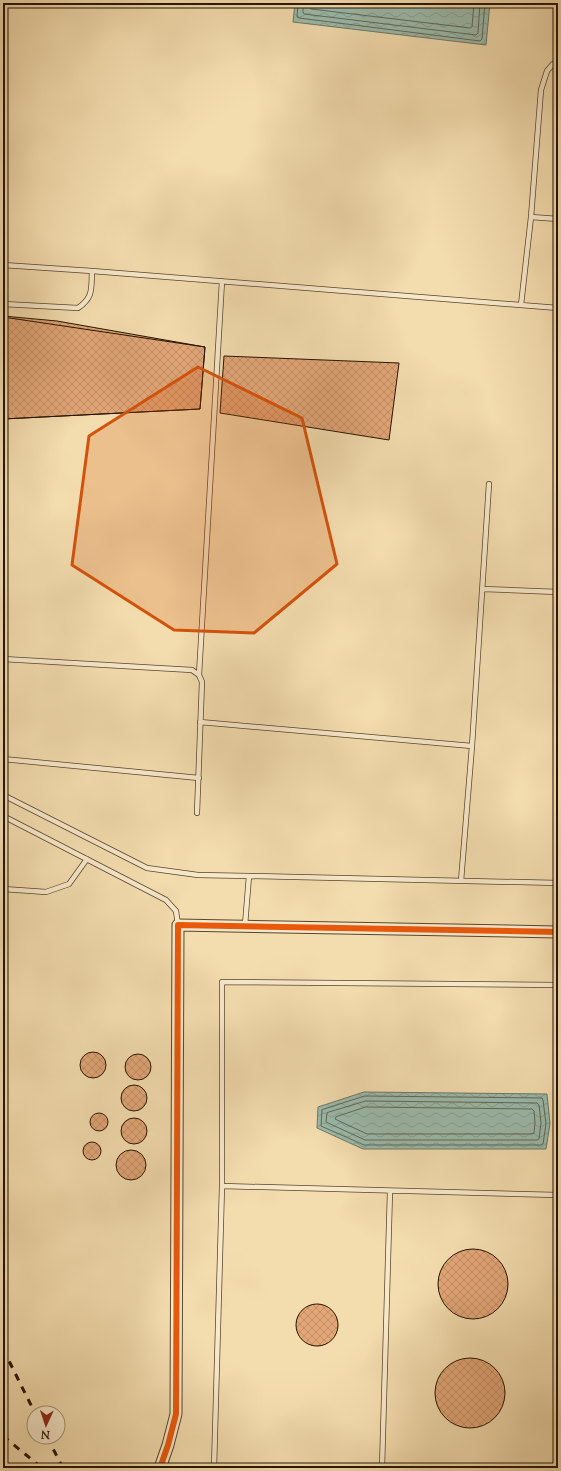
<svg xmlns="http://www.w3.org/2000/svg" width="561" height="1471" viewBox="0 0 561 1471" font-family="'Sorts Mill Goudy',serif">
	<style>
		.water { fill: url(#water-waves); stroke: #6c7868 }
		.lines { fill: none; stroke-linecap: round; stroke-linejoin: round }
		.shore { stroke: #606756; stroke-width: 1 }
		.building { fill: url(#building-cross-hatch); stroke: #251300 }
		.service-casing { stroke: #58452c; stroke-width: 6 }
		.tertiary-casing { stroke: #58452c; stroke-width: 13 }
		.service { stroke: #f7e8ca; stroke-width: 4.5 }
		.tertiary { stroke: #f7e8ca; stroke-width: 11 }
		.rail { stroke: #251300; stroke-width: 3; stroke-dasharray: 7 7; stroke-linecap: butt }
		.cycleway-casing { stroke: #f7e8ca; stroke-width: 8 }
		.cycleway { stroke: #e8590c; stroke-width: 6 }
		.marked { fill: #d4520b; fill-opacity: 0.2; stroke: #d4520b; stroke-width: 3; stroke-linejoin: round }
	</style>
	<defs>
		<pattern id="water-waves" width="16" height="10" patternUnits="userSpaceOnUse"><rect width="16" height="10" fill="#9bbbad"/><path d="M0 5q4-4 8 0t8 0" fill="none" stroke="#85a093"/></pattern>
		<pattern id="building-cross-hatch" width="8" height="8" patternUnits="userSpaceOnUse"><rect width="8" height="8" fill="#e2a677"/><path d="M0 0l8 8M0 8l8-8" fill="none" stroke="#c28e65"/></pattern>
	</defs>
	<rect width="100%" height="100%" fill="#f3dcae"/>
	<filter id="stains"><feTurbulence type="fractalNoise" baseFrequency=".005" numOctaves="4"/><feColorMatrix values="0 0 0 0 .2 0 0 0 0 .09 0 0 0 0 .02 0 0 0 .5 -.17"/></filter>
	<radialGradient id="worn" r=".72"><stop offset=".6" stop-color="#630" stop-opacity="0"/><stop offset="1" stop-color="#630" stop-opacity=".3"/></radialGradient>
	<path class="water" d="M295 3H490L486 45 293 22Z
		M364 1092 547 1094 550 1124 546 1149H363L317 1128 318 1107Z"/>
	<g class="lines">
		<path class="shore" d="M298 3 297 17 299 18 480 41 482 39 485 3
			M303 3V12L304 14 476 35 478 33 480 3
			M309 3V7L311 9 470 28 472 27 474 3
			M365 1096 542 1098 543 1100 546 1124 543 1144 541 1145H364L321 1126 322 1110Z
			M366 1101 537 1103 539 1105 541 1123 539 1139 537 1140H365L326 1122 327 1113Z
			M366 1107 532 1109 534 1111 535 1123 534 1133 532 1134H367L335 1119 336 1117Z"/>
	</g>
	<path class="building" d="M3 316 57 321 205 347 200 409 3 419Z
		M3 317 205 347 200 409 3 419Z
		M224 356 399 363 389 440 220 413Z
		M80 1065a13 13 0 1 1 26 0a13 13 0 1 1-26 0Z
		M125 1067a13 13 0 1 1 26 0a13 13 0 1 1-26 0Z
		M121 1098a13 13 0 1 1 26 0a13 13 0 1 1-26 0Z
		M90 1122a9 9 0 1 1 18 0a9 9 0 1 1-18 0Z
		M121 1131a13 13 0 1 1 26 0a13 13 0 1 1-26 0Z
		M83 1151a9 9 0 1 1 18 0a9 9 0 1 1-18 0Z
		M116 1165a15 15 0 1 1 30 0a15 15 0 1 1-30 0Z
		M438 1284a35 35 0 1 1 70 0a35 35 0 1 1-70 0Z
		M296 1325a21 21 0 1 1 42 0a21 21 0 1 1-42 0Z
		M435 1393a35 35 0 1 1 70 0a35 35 0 1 1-70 0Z"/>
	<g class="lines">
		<defs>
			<path id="service" d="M3 28 5 3
				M558 65 553 64 547 71 541 90 531 217 558 219
				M3 265 92 271 558 308
				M3 304 78 308C94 297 91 288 92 271
				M521 305 531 217
				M483 589 558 592
				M3 659 192 670 199 675 202 682 197 813
				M199 675 222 281
				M200 722 472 746
				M3 759 199 778
				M3 795 147 868 198 875 249 876
				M3 816 166 900 176 911 178 925
				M461 881 472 746 489 484
				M3 889 46 892 69 884 87 859
				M245 925 249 876 558 883
				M222 1186 558 1195
				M214 1468 222 1186V982L558 985
				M382 1468 390 1191"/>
			<path id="tertiary" d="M160 1468 168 1445 176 1414 178 925 558 932"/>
		</defs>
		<use href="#service" class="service-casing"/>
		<use href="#tertiary" class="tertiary-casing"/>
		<use href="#service" class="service"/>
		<use href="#tertiary" class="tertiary"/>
		<path class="rail" d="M3 1349 35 1413
			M3 1436 42 1468
			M47 1437 63 1468"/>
		<defs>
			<path id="cycleway" d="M160 1468 168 1445 176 1414 178 925 558 932"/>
		</defs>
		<use href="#cycleway" class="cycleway-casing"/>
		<use href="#cycleway" class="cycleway"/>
	</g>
	<path class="marked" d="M198 367 302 418 337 564 254 633 174 630 72 565 89 436Z"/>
	<rect width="561" height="1471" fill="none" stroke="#f3dcae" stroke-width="16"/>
	<rect x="4" y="4" width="553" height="1463" fill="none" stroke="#251300" stroke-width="2"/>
	<rect x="8" y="8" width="545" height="1455" fill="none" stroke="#251300"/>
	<g transform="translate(46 1425) rotate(183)"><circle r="19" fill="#f7e8ca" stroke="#a39379"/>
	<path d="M0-3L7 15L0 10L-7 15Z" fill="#8f2418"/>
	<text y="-6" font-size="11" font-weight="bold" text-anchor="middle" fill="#251300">N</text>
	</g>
	<rect width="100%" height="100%" filter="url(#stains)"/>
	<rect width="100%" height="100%" fill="url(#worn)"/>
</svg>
